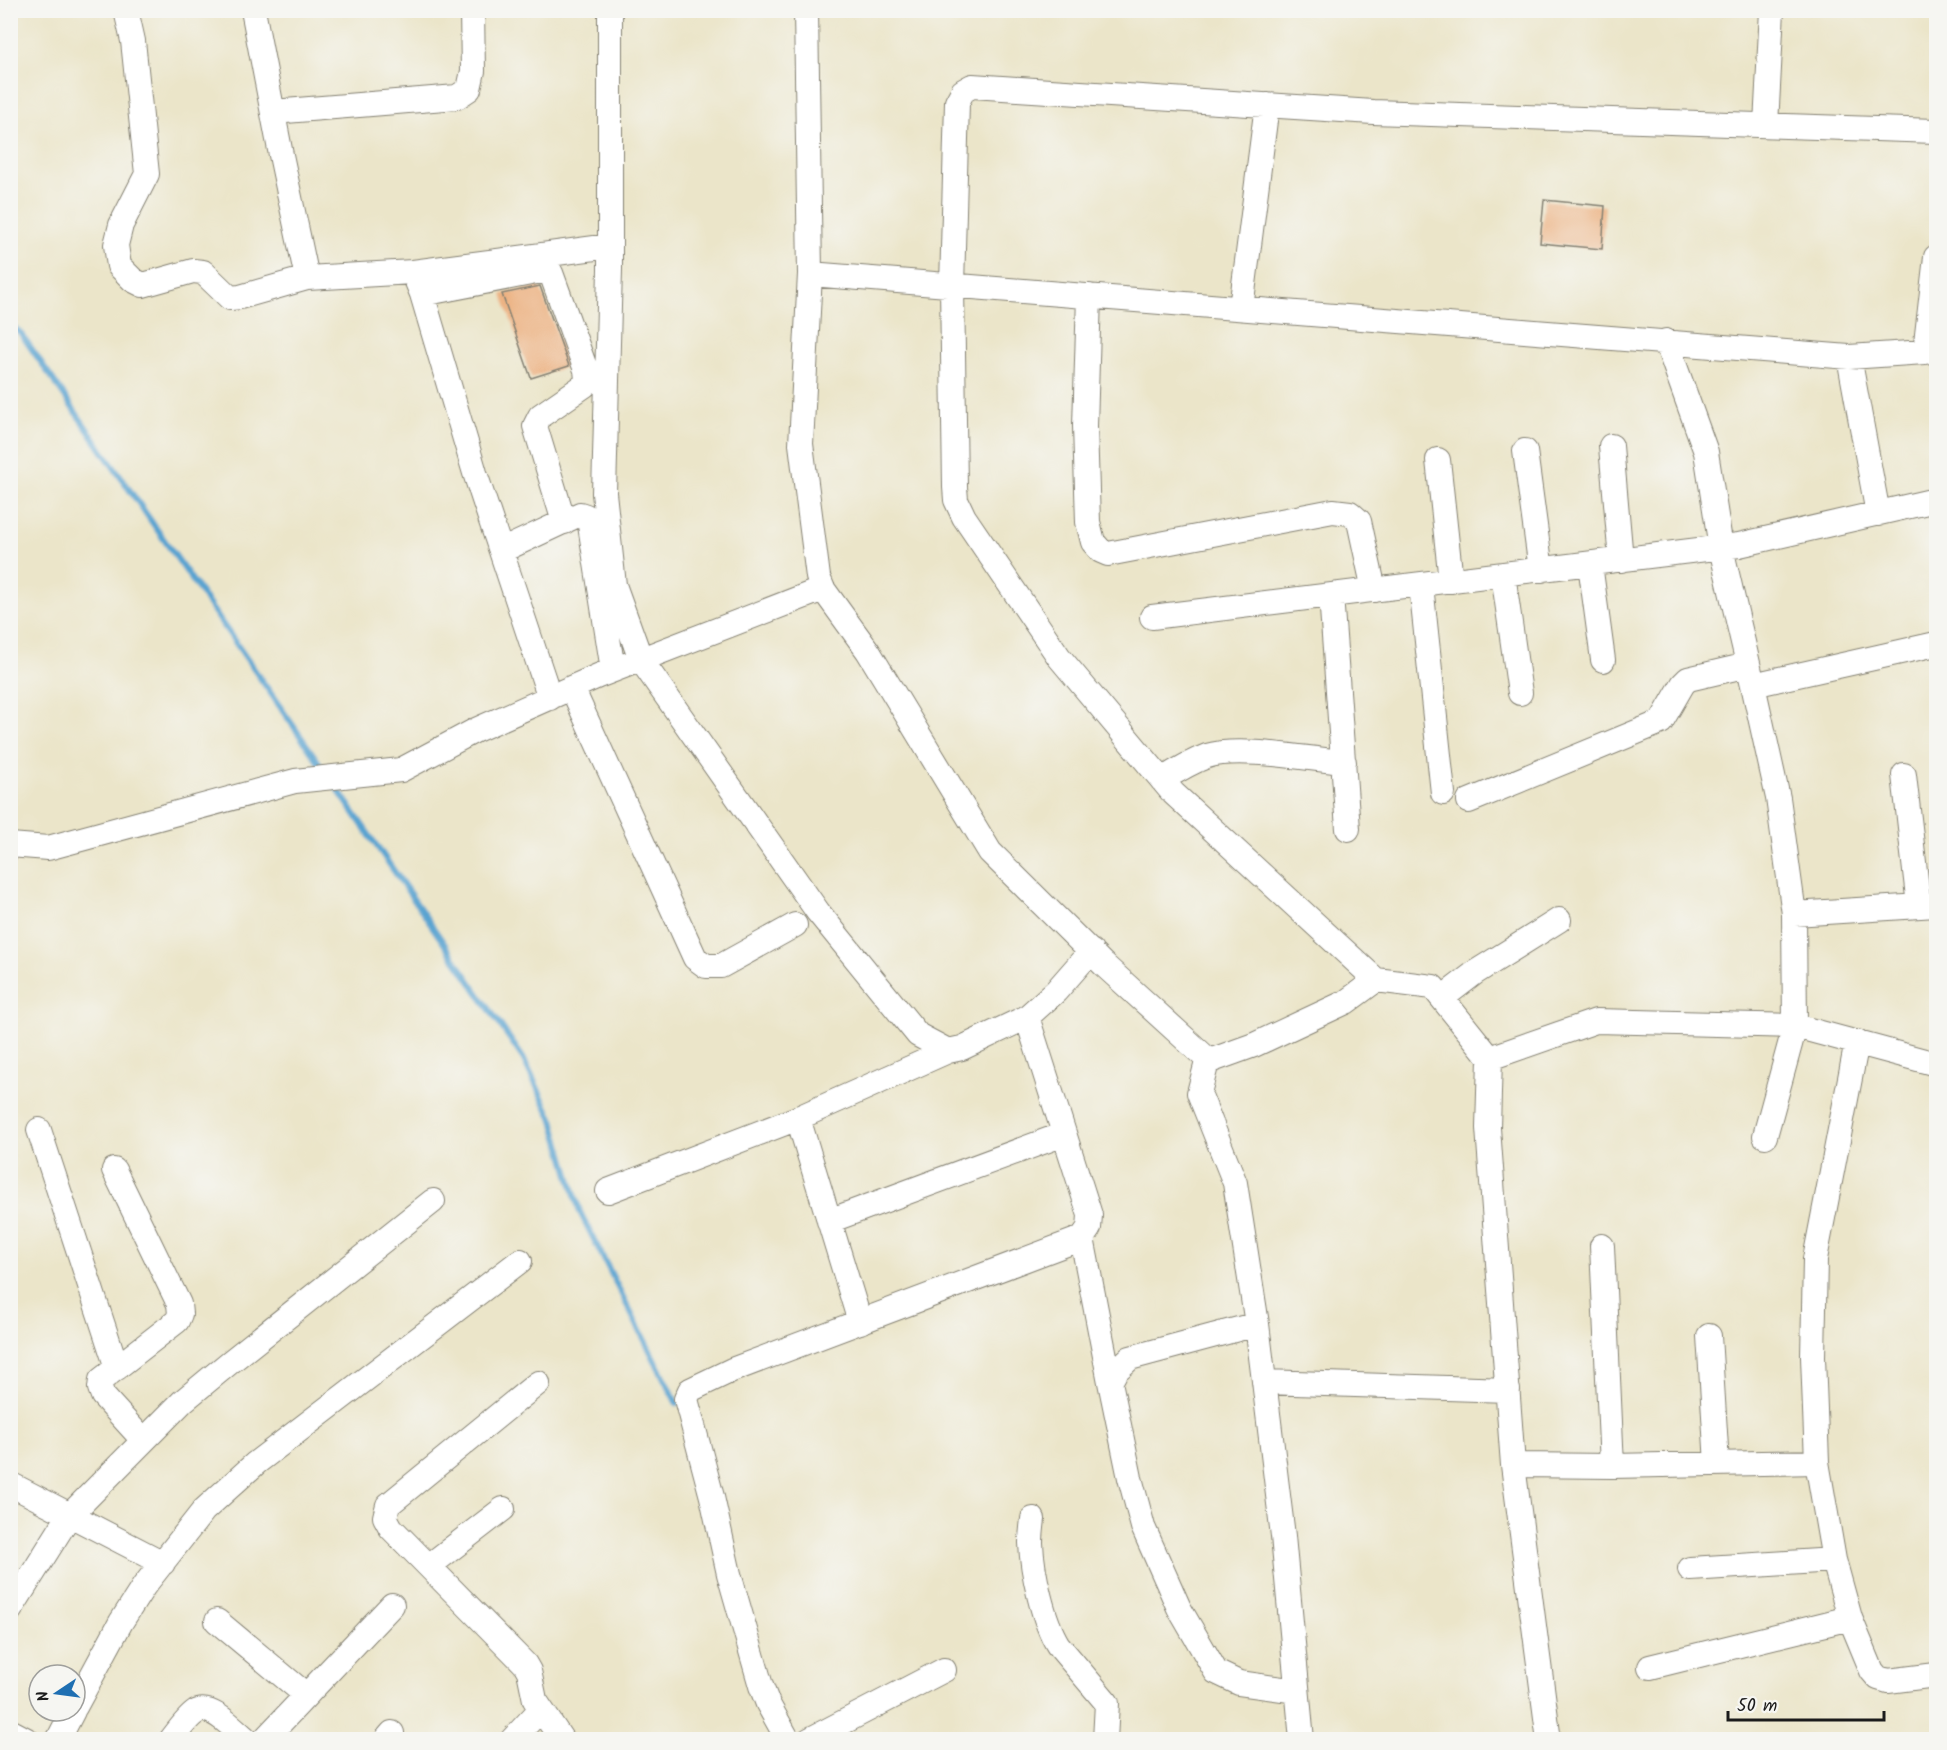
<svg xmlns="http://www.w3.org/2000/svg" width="1947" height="1750" viewBox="0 0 1947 1750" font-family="Kalam,sans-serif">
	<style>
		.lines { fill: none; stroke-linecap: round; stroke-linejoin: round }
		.stream { stroke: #58a3d0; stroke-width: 6 }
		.building { fill: #ecb283 }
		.minor-casing { stroke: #848072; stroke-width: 26 }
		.minor { stroke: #fff; stroke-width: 24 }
	</style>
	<rect width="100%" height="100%" fill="#f6f6f2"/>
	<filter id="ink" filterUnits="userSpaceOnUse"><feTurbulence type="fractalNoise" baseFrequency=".0167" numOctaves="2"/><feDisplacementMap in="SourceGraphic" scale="12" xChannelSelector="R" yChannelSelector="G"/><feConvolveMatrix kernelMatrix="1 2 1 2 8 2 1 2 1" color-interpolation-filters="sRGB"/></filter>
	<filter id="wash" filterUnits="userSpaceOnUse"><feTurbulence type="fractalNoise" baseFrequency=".008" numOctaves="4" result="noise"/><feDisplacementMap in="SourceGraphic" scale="24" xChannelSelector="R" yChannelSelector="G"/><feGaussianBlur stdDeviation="1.35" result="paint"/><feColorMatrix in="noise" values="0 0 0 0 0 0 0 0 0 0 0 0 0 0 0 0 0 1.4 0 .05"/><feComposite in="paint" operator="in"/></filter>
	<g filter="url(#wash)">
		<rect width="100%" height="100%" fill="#ebe5c9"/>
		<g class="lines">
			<path class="stream" d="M10 324 22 335 326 773
				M334 784 523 1058 553 1120 580 1212 677 1404"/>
		</g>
		<g id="blocks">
			<path class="building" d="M1544 200 1605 206 1602 249 1540 243Z
				M540 286 569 366 531 378 502 294Z"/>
		</g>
	</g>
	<g filter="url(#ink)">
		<use href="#blocks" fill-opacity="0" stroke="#848072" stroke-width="1.5"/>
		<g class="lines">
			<defs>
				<path id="minor" d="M126 10 133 41 147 174 121 225 116 245 119 266 133 280 143 285 193 271 203 272 230 298 240 297 307 278
					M253 10 281 155 307 278 413 272 422 294 475 473 550 698
					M610 10V269L604 493 614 585 641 660 818 912 918 1035 948 1051 962 1048 1027 1017 1056 991 1091 951
					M806 10 810 274 801 444 818 577 823 589 868 651 990 852 1104 965 1204 1056 1207 1062 1199 1093 1235 1183 1257 1324 1283 1536 1302 1740
					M273 112 457 97 469 89 473 71 472 10
					M1766 125 1772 10
					M413 272 610 246
					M810 274 1849 357 1925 352 1936 257
					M422 294 541 271 551 273 586 370 587 379 585 385 540 416 535 426 564 522
					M1089 296 1085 426 1088 522 1093 542 1101 551 1108 554 1333 511 1350 513 1359 521 1374 590
					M1241 308 1267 105
					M1666 341 1706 452 1721 548 1753 685
					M1849 357 1878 514
					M1611 446 1621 560
					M1525 451 1541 570
					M1438 460 1451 581
					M501 551 580 514 586 516 589 519 613 670
					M1590 564 1603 660
					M1503 574 1520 693
					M1421 585 1443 793
					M1331 595 1348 829
					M1152 617 1739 545 1936 500
					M572 688 695 958 706 966H721L795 925
					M1904 775 1919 906
					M1162 780C1176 771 1191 762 1207 756 1239 746 1309 759 1344 762
					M1469 801 1661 722 1683 684 1688 679 1748 665
					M10 845 48 848 295 781 401 770 476 730 598 676 823 589
					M1794 914 1936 905
					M1376 980 1173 793 1059 657 964 517 956 500 955 487 952 286 957 102 963 91 972 86 1373 112 1936 131
					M1442 998 1476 972 1559 920
					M1857 1042 1815 1259 1813 1357 1817 1462 1834 1560 1850 1618 1872 1671 1878 1678 1888 1681 1936 1675
					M1490 1058 1596 1021 1795 1026 1936 1064
					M1207 1062 1254 1045 1346 1002 1376 980 1433 987 1490 1058 1488 1128 1513 1465 1548 1733
					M798 1118 860 1322
					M39 1130 117 1368
					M1765 1136 1795 1026 1794 914 1778 798 1753 685 1936 644
					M114 1170 179 1304 180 1314 177 1321 101 1380 100 1388 103 1396 143 1440
					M608 1191 798 1118 948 1051
					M829 1221 1064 1134
					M1082 1238 1110 1382
					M1602 1246 1612 1466
					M1257 1324 1130 1358 1116 1371 1110 1382 1130 1478 1143 1527 1179 1608 1216 1672 1239 1683 1297 1691
					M1709 1336 1717 1464
					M1264 1382 1508 1390
					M538 1383 388 1505 385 1517 391 1528 525 1664 529 1671 535 1700 562 1740
					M1513 1465 1612 1466 1817 1462
					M10 1484 163 1563
					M1033 1519C1032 1527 1031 1535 1031 1543 1032 1571 1043 1621 1058 1645L1107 1703 1105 1740
					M429 1566 503 1509
					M1690 1569 1834 1560
					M10 1610 69 1516 183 1401 229 1363 433 1201
					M217 1621 306 1695
					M1650 1667 1850 1618
					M75 1707 121 1622 144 1586 204 1510 256 1463 520 1261
					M10 1731 27 1740
					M58 1740 73 1711
					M171 1740C178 1731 187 1718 196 1712 211 1703 235 1730 247 1740
					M264 1740 392 1605
					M386 1740 392 1733
					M512 1740 540 1710
					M788 1740 768 1704 761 1686 729 1574 712 1497 686 1399 690 1390 732 1370 1082 1238 1089 1228 1090 1215 1027 1017
					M809 1740 944 1670"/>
			</defs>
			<use href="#minor" class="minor-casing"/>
			<use href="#minor" class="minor"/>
		</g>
	</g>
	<rect width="1947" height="1750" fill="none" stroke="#f6f6f2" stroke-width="36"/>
	<g transform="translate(57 1693) rotate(257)"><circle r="28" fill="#f6f6f2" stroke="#9f9f9c" stroke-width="1.5"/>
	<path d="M0-4.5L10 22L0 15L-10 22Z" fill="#1f6fb2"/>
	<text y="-9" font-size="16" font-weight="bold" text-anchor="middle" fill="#1c1c1c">N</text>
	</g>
	<path d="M1728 1711v9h156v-9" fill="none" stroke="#1c1c1c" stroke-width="3"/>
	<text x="1737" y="1711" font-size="18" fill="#1c1c1c" stroke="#f6f6f2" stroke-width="4.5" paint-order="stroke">50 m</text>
</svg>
